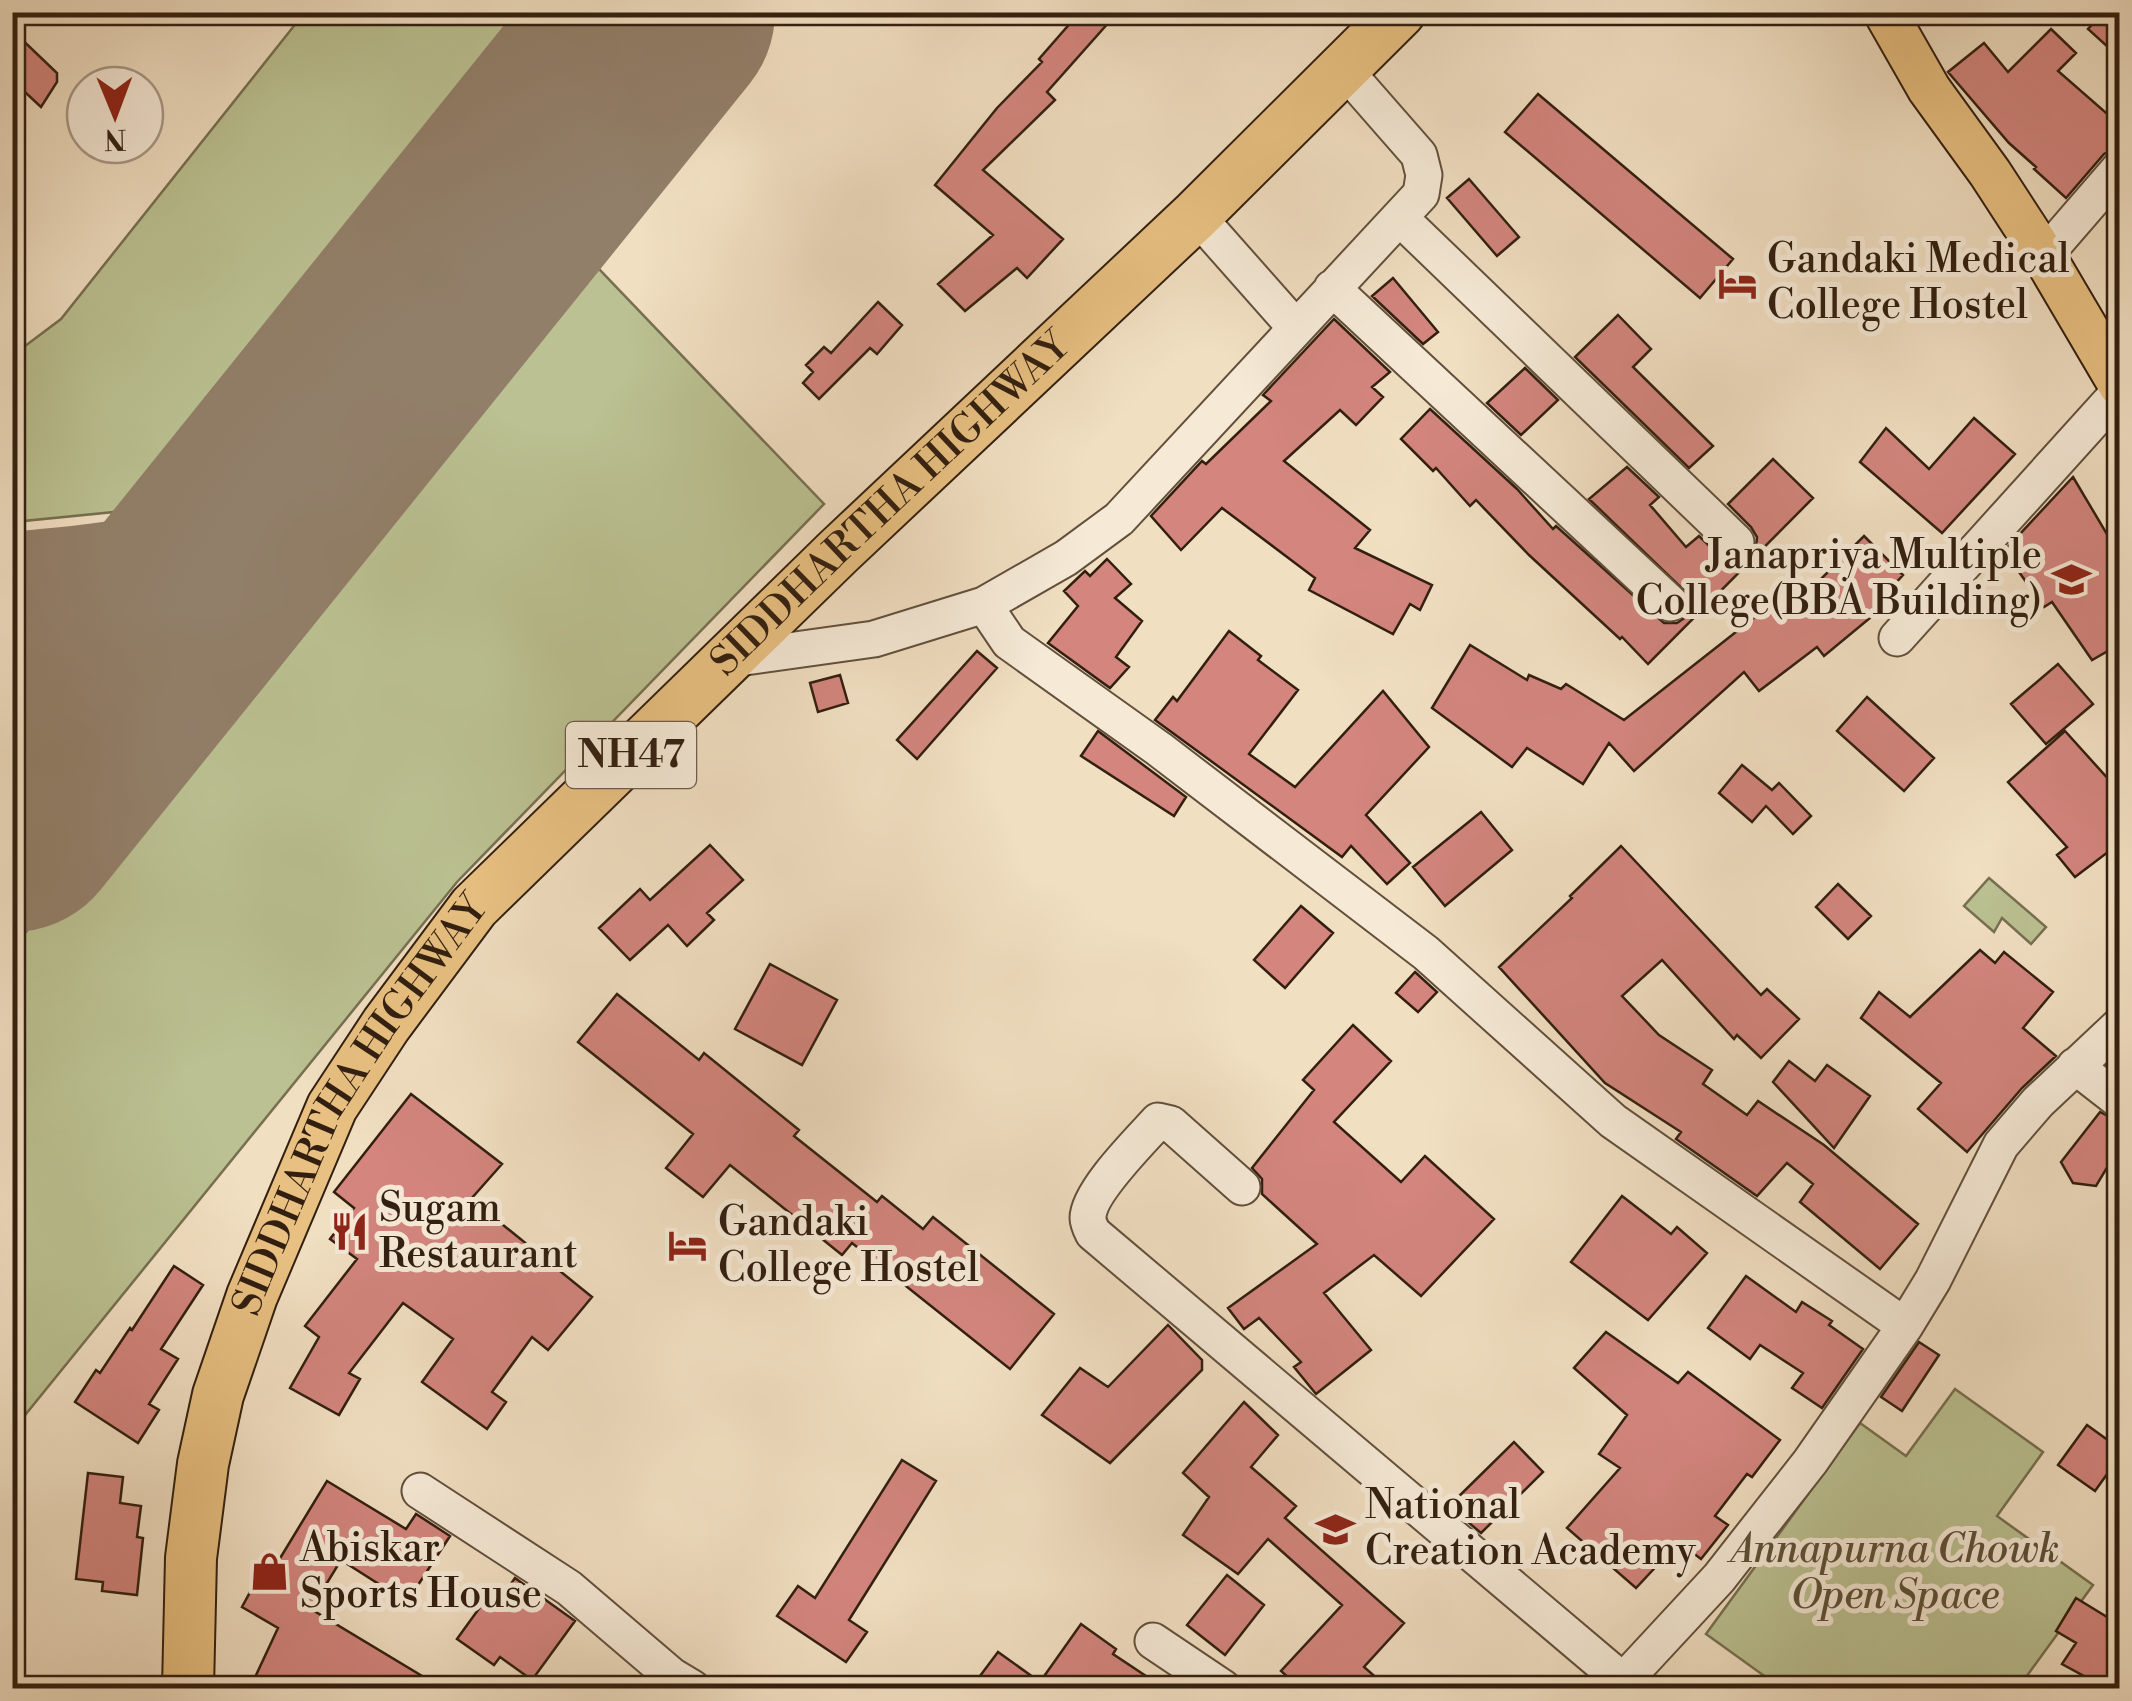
<svg xmlns="http://www.w3.org/2000/svg" width="2132" height="1701" viewBox="0 0 2132 1701" font-family="'Libre Bodoni',serif">
	<style>
		.green { fill: #bbc192; stroke: #767051; stroke-width: 2.5 }
		.lines { fill: none; stroke-linecap: round; stroke-linejoin: round }
		.taxiway { stroke: #927f69; stroke-width: 90 }
		.runway { stroke: #927f69; stroke-width: 228 }
		.building { fill: #d3857e; stroke: #321f10; stroke-width: 2.5 }
		.minor-casing { stroke: #624f3c; stroke-width: 39 }
		.major-casing { stroke: #321f10; stroke-width: 46 }
		.highway-casing { stroke: #321f10; stroke-width: 54 }
		.minor { stroke: #f6ead7; stroke-width: 35 }
		.major { stroke: #e8c081; stroke-width: 42 }
		.highway { stroke: #e8c081; stroke-width: 50 }
		.labels { text-anchor: middle; dominant-baseline: central; stroke-width: 10; stroke-linejoin: round; paint-order: stroke }
		.shield { fill: #f6ead7; stroke: #6d5c4c; stroke-width: 2.5 }
		.shield-label { font-size: 38px; font-weight: bold; fill: #321f10 }
		.poi-label { font-size: 40px; fill: #321f10; stroke: #f6ead7; text-anchor: start }
		.street-label { font-size: 40px; fill: #321f10; stroke: #f6ead7 }
		.park-label { font-size: 40px; font-style: italic; fill: #5b5037; stroke: #f6ead7 }
	</style>
	<rect width="100%" height="100%" fill="#f1dfc2"/>
	<filter id="stains"><feTurbulence type="fractalNoise" baseFrequency=".002" numOctaves="4"/><feColorMatrix values="0 0 0 0 .2 0 0 0 0 .09 0 0 0 0 .02 0 0 0 .5 -.17"/></filter>
	<radialGradient id="worn" r=".72"><stop offset=".6" stop-color="#630" stop-opacity="0"/><stop offset="1" stop-color="#630" stop-opacity=".3"/></radialGradient>
	<path class="green" d="M305 12 541 13 134 510 13 522V355L61 319Z
		M577 246 824 504 457 882 13 1430V948Z
		M1989 878 2046 927 2031 944 2002 918 1994 932 1964 906Z
		M1955 1389 2043 1452 1997 1516 2093 1585 2018 1688H1781L1706 1634 1860 1423 1906 1456Z"/>
	<g class="lines">
		<path class="taxiway" d="M12 577C101 568 180 565 256 515"/>
		<path class="runway" d="M12 818 661 12"/>
	</g>
	<path class="building" d="M1080 12H1118L1047 92 1055 100 983 170 1063 239 1027 278 1017 268 965 311 938 284 993 235 935 185 997 108 1042 62 1039 59Z
		M2104 12H2120V58L2088 29Z
		M2051 29 2076 53 2058 71 2120 125V146L2104 154 2066 198 2034 169 2036 167 2009 143 1948 72 1984 43 2008 72Z
		M12 30 57 73V82L41 107 12 80Z
		M1538 94 1733 259 1700 298 1505 132Z
		M1469 179 1519 237 1497 256 1447 198Z
		M1393 278 1438 332 1423 344 1372 296Z
		M878 302 902 325 877 354 870 348 819 399 803 383 813 372 806 365 824 347 831 353Z
		M1618 315 1651 349 1633 367 1713 446 1689 468 1575 357Z
		M1334 319 1390 372 1372 387 1383 397 1356 425 1340 410 1284 461 1370 530 1355 548 1432 585 1420 610 1410 604 1393 634 1309 590 1315 578 1222 508 1181 550 1151 516 1202 461 1206 464 1271 401 1263 395Z
		M1525 368 1558 400 1521 435 1487 403Z
		M1430 409 1517 489 1553 529 1556 526 1664 623H1677L1686 617 1691 607 1690 596 1589 499 1627 467 1659 497 1650 505 1686 547 1699 536 1721 557 1732 563 1751 557 1756 548 1757 537 1751 527 1728 504 1773 459 1813 498 1648 664 1622 637 1620 639 1529 555 1476 500 1470 506 1436 468 1433 471 1401 439Z
		M1974 418 2015 454 1942 533 1860 462 1886 428 1929 469Z
		M2073 477 2120 556V644L2092 660 2052 602 2044 607 2004 551Z
		M1864 536 1903 575 1883 597 1888 603 1824 656 1817 647 1759 691 1744 672 1634 771 1609 743 1583 784 1527 748 1512 767 1432 708 1470 645 1527 680 1529 675 1561 689 1566 684 1624 720 1802 580 1810 590Z
		M1107 559 1131 584 1115 598 1142 621 1116 657 1129 667 1110 688 1048 643 1078 606 1064 591 1085 571 1090 576Z
		M1229 631 1261 656 1258 660 1298 690 1249 754 1295 787 1383 691 1429 747 1366 815 1410 863 1387 884 1351 846 1342 857 1155 720 1173 697 1177 701Z
		M977 651 997 668 917 759 897 740Z
		M2058 664 2093 704 2046 744 2011 704Z
		M840 675 848 703 818 712 810 683Z
		M1867 697 1934 758 1904 791 1837 731Z
		M1098 731 1186 797 1174 816 1081 756Z
		M2065 731 2120 792V843L2075 877 2057 855 2067 847 2008 782Z
		M1742 765 1772 790 1779 783 1811 816 1793 834 1766 806 1752 822 1719 793Z
		M1481 812 1512 850 1445 906 1413 867Z
		M710 845 743 880 707 913 714 920 687 946 668 925 630 960 599 928 640 889 650 900Z
		M1621 846 1761 995 1767 989 1799 1019 1761 1058 1737 1035 1734 1039 1662 960 1622 996 1659 1035 1712 1070 1703 1084 1747 1115 1758 1101 1824 1145 1918 1224 1880 1269 1800 1202 1813 1184 1787 1163 1757 1196 1676 1139 1681 1132 1605 1083 1499 967 1572 898 1570 896Z
		M1838 884 1871 916 1848 939 1816 907Z
		M1301 906 1333 933 1285 988 1254 960Z
		M1980 950 1995 963 2004 952 2053 992 2023 1028 2056 1056 2022 1088 1967 1152 1918 1109 1941 1083 1861 1018 1879 992 1910 1017Z
		M770 964 837 1000 802 1065 735 1029Z
		M1415 972 1437 992 1418 1012 1396 993Z
		M617 994 699 1060 704 1053 799 1130 794 1136 877 1202 882 1196 923 1229 933 1217 1054 1314 1010 1369 852 1243 842 1255 730 1165 703 1197 666 1168 693 1134 578 1042Z
		M1353 1025 1391 1061 1334 1122 1401 1182 1425 1156 1494 1219 1421 1296 1374 1255 1324 1293 1371 1350 1316 1394 1294 1367 1301 1362 1259 1318 1244 1329 1228 1308 1317 1244 1262 1194V1179L1252 1168 1314 1090 1303 1080Z
		M1789 1061 1815 1081 1827 1065 1870 1096 1834 1148 1773 1082Z
		M411 1094 502 1164 471 1199 592 1297 548 1350 532 1337 492 1392 506 1402 487 1429 422 1382 453 1339 403 1303 349 1373 360 1379 339 1415 290 1388 319 1337 305 1326 357 1259 330 1239 354 1208 334 1192Z
		M2100 1112 2120 1122V1146L2096 1186 2073 1183 2061 1162Z
		M1622 1196 1671 1234 1677 1227 1707 1253 1648 1320 1571 1262Z
		M174 1266 203 1285 161 1349 178 1359 149 1404 159 1410 138 1443 75 1402 96 1370 100 1373 130 1328 132 1330Z
		M1746 1276 1796 1312 1802 1302 1832 1321 1829 1325 1863 1349 1822 1408 1792 1388 1803 1373 1760 1345 1750 1359 1708 1328Z
		M1168 1325 1202 1360V1370L1110 1463 1042 1415 1080 1368 1108 1387Z
		M1606 1332 1678 1383 1688 1372 1780 1440 1752 1477 1747 1474 1715 1516 1728 1525 1701 1559 1679 1542 1636 1588 1567 1528 1620 1468 1599 1454 1627 1415 1574 1368Z
		M1919 1342 1939 1355 1902 1411 1881 1397Z
		M1244 1402 1278 1435 1251 1467 1296 1506 1285 1518 1404 1623 1364 1667 1388 1688H1300L1281 1671 1342 1605 1268 1539 1238 1574 1183 1535 1209 1497 1183 1473Z
		M2087 1425 2120 1449V1456L2095 1491 2058 1465Z
		M1514 1442 1543 1472 1481 1533 1449 1506Z
		M902 1460 936 1481 849 1620 867 1632 846 1662 777 1616 798 1586 815 1598Z
		M88 1473 123 1477 120 1503 141 1506 137 1537 143 1538 137 1595 102 1591 103 1582 76 1579Z
		M327 1481 406 1529 416 1514 450 1536 407 1602 341 1560 311 1609 442 1688H250L278 1628 242 1607 270 1555 279 1560Z
		M1227 1575 1264 1605 1225 1655 1187 1625Z
		M515 1578 575 1621 532 1680 500 1657 494 1665 457 1639 496 1585 505 1592Z
		M2076 1598 2120 1625V1674L2106 1688 2062 1664 2076 1643 2056 1631Z
		M1081 1624 1116 1649 1113 1654 1164 1688H971L998 1652 1040 1682Z"/>
	<g class="lines">
		<defs>
			<path id="minor" d="M1196 215 1296 328
				M1401 219 1736 542
				M2044 256 2120 168
				M1332 288 1670 603
				M984 605 1009 642 1159 749 1426 953 1613 1121 1905 1326
				M1897 638 2120 391
				M731 659 874 639 984 605 1066 558 1119 519 1421 194 1424 175 1419 155 1342 67
				M2075 1066 2120 1101
				M1242 1187 1171 1124 1158 1121C1141 1140 1088 1192 1088 1218 1088 1222 1091 1229 1093 1233L1624 1682
				M420 1491 569 1588 672 1676 692 1688
				M1153 1641 1223 1688
				M1617 1688 1719 1578 1810 1462 1905 1326 1933 1280 2001 1145 2038 1102 2120 1025"/>
			<path id="major" d="M1885 12 1929 89 1990 173 2044 256 2120 385"/>
			<g id="highway">
				<path id="s1" d="M188 1688 191 1558 203 1464 218 1395 252 1296 332 1107 386 1025 474 907 838 552 1196 215 1400 12"/>
			</g>
		</defs>
		<use href="#minor" class="minor-casing"/>
		<use href="#major" class="major-casing"/>
		<use href="#highway" class="highway-casing"/>
		<use href="#minor" class="minor"/>
		<use href="#major" class="major"/>
		<use href="#highway" class="highway"/>
	</g>
	<defs>
		<symbol id="hotel-bare" viewBox="-9 -9 18 18"><path d="M-6-4.5h1.5V1H6V5H4.5V3h-9V5H-6ZM-4 0a1.8 1.8 0 1 1 3.6 0ZM.5 0V-2.5h3Q6-2.5 6 0Z" fill="#8f2418" stroke="#f6ead7" stroke-width="2.5" paint-order="stroke"/></symbol>
		<symbol id="university-bare" viewBox="-9 -9 18 18"><path d="M0-5L7-2L0 1L-7-2ZM-4 1L0 2.5L4 1V4Q0 6-4 4Z" fill="#8f2418" stroke="#f6ead7" stroke-width="2.5" paint-order="stroke"/></symbol>
		<symbol id="restaurant-bare" viewBox="-9 -9 18 18"><path d="M-5-6h1v4h1v-4h1v4h1v-4h1v5L-1.5 .5V6h-2V.5L-5-1ZM5-6V6H3V1.5H1.5Q1.5-4 5-6Z" fill="#8f2418" stroke="#f6ead7" stroke-width="2.5" paint-order="stroke"/></symbol>
		<symbol id="school-bare" viewBox="-9 -9 18 18"><path d="M0-5L7-2L0 1L-7-2ZM-4 1L0 2.5L4 1V4Q0 6-4 4Z" fill="#8f2418" stroke="#f6ead7" stroke-width="2.5" paint-order="stroke"/></symbol>
		<symbol id="shop-bare" viewBox="-9 -9 18 18"><path d="M-5-2.5h2.3a2.7 3.5 0 0 1 5.4 0H5L5.5 6h-11ZM-1.5-2.5h3a1.5 2.3 0 0 0-3 0Z" fill="#8f2418" stroke="#f6ead7" stroke-width="2.5" paint-order="stroke"/></symbol>
	</defs>
	<g fill-rule="evenodd">
		<use href="#hotel-bare" x="1710" y="256" width="55" height="55"/>
		<use href="#university-bare" x="2044" y="552" width="55" height="55"/>
		<use href="#restaurant-bare" x="322" y="1204" width="55" height="55"/>
		<use href="#hotel-bare" x="660" y="1218" width="55" height="55"/>
		<use href="#school-bare" x="1308" y="1502" width="55" height="55"/>
		<use href="#shop-bare" x="242" y="1544" width="55" height="55"/>
	</g>
	<g class="labels">
		<rect class="shield" x="566" y="722" width="130" height="66" rx="8"/>
		<g class="shield-label">
			<text x="631" y="755">NH47</text>
		</g>
		<g class="poi-label">
			<text x="1767" y="260">Gandaki Medical<tspan x="1767" dy="46">College Hostel</tspan></text>
			<text x="2042" y="556" text-anchor="end">Janapriya Multiple<tspan x="2042" dy="46">College(BBA Building)</tspan></text>
			<text x="379" y="1209">Sugam<tspan x="379" dy="46">Restaurant</tspan></text>
			<text x="718" y="1223">Gandaki<tspan x="718" dy="46">College Hostel</tspan></text>
			<text x="1365" y="1506">National<tspan x="1365" dy="46">Creation Academy</tspan></text>
			<text x="300" y="1549">Abiskar<tspan x="300" dy="46">Sports House</tspan></text>
		</g>
		<g class="street-label">
			<text stroke="none"><textPath href="#s1" startOffset="1430">SIDDHARTHA HIGHWAY</textPath></text>
			<text stroke="none"><textPath href="#s1" startOffset="620">SIDDHARTHA HIGHWAY</textPath></text>
		</g>
		<g class="park-label">
			<text x="1895" y="1550">Annapurna Chowk<tspan x="1895" dy="46">Open Space</tspan></text>
		</g>
	</g>
	<rect width="2132" height="1701" fill="none" stroke="#f1dfc2" stroke-width="50"/>
	<rect x="15" y="15" width="2102" height="1671" fill="none" stroke="#321f10" stroke-width="5"/>
	<rect x="25" y="25" width="2082" height="1651" fill="none" stroke="#321f10" stroke-width="2.5"/>
	<g transform="translate(115 115) rotate(179)"><circle r="48" fill="#f6ead7" stroke="#a89987" stroke-width="2.5"/>
	<path d="M0-8L18 38L0 25L-18 38Z" fill="#8f2418"/>
	<text y="-15" font-size="28" font-weight="bold" text-anchor="middle" fill="#321f10">N</text>
	</g>
	<rect width="100%" height="100%" filter="url(#stains)"/>
	<rect width="100%" height="100%" fill="url(#worn)"/>
</svg>
